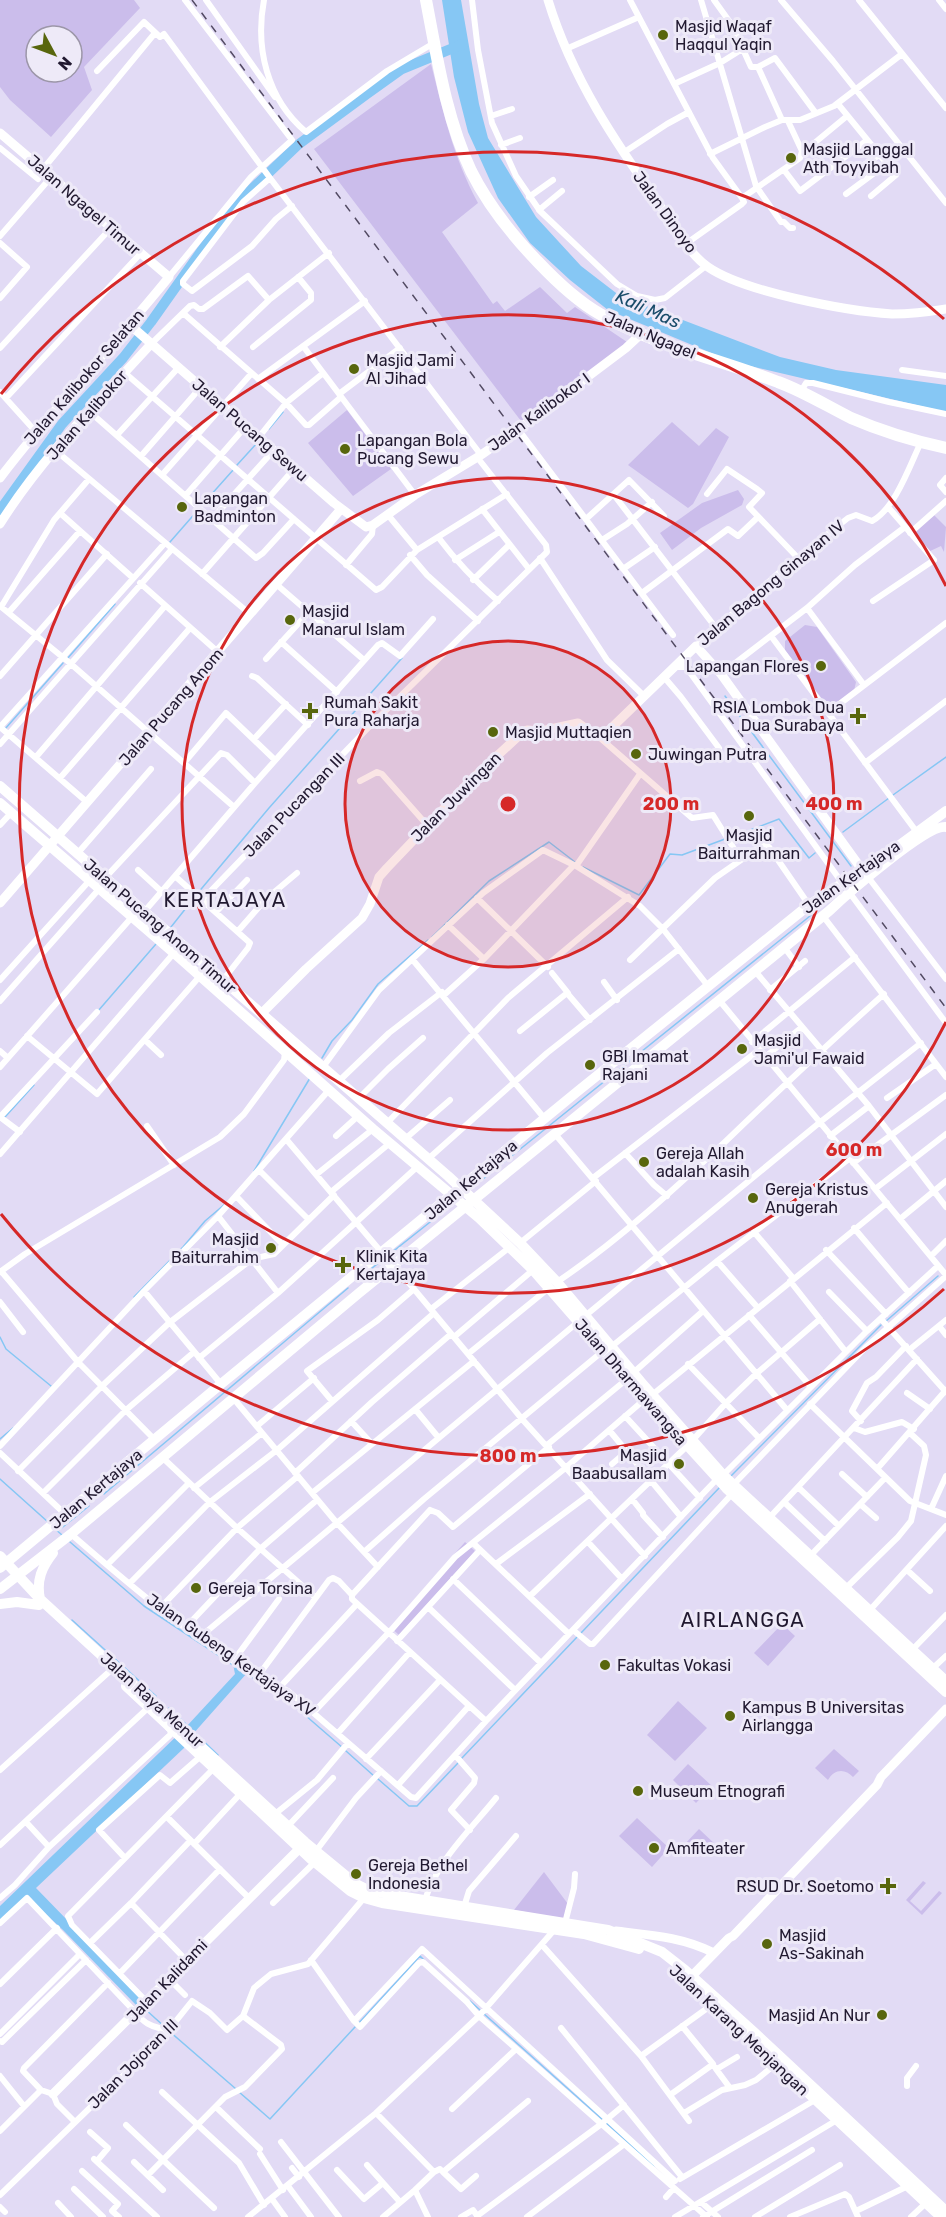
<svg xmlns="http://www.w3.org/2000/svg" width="946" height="2217" viewBox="0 0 946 2217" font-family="Rubik,sans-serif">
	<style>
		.green { fill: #cbbdeb; fill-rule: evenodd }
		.water { fill: #86c7f4 }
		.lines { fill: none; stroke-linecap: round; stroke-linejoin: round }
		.stream { stroke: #86c7f4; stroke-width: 1.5 }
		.river { stroke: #86c7f4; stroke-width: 10 }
		.street { stroke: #fff; stroke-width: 6 }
		.secondary { stroke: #fff; stroke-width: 9 }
		.primary { stroke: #fff; stroke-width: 10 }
		.highway { stroke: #fff; stroke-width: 12 }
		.rail { stroke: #524a62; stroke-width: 1.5; stroke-dasharray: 8 8; stroke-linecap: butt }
		.ring { fill: none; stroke: #d62828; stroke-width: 3 }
		.poi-dot { fill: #58660d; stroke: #eeeaf8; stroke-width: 2 }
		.labels { text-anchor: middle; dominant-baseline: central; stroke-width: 6; stroke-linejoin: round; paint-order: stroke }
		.poi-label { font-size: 16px; fill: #211930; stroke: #eeeaf8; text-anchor: start }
		.street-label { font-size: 16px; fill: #211930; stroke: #eeeaf8 }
		.water-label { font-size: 18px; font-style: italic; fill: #1a4c6a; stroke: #eeeaf8 }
		.quarter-label { font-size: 20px; letter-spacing: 1.5px; fill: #211930; stroke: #eeeaf8 }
		.centre { fill: #d62828; stroke: #eeeaf8; stroke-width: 3 }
		.ring-label { font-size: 18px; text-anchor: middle; font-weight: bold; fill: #d62828; stroke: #eeeaf8; stroke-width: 6; stroke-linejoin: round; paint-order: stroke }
	</style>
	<rect width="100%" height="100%" fill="#e2dbf5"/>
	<path class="green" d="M0 0H134L140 8 84 67 92 90 51 137 10 100 0 87ZM36 36H72V72H36Z
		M431 64C444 115 453 156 478 203L442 232 493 304 497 301 505 311 540 287 567 313 575 307 627 342 626 346 521 421 314 149Z
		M347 410 391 469 353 496 308 443Z
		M672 422 699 446 716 428 729 437 693 504 688 508 628 465Z
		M738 490 744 499 742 505 701 528 672 550 660 533 702 503Z
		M934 515 946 527 944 552 941 546 928 552 913 533Z
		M805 625 817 627 856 682 854 691 836 705 826 704 785 650V641Z
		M465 1542 475 1551 399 1635 390 1627Z
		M782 1624 795 1636 768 1666 754 1653Z
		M678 1701 707 1728 675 1761 647 1735Z
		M834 1749 859 1771 853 1777C845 1768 834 1769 828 1780L815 1768Z
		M688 1764 712 1786 696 1803 673 1780Z
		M637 1818 669 1848 652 1867 619 1836Z
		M699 1829 716 1845 706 1843 683 1846Z
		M544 1872 568 1904 564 1919 514 1910Z
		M923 1881 926 1883 910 1901 921 1911 939 1891 942 1893 922 1915 906 1900Z"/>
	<path class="water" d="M442 0H461L479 104 488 138 536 217 581 266 620 296 780 357 836 370 946 385V412L733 362 608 310 570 280 530 243 498 198 468 132 454 77Z
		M233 1664 241 1669 242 1672 247 1673 193 1734 184 1748 36 1888 143 1998 136 2005 63 1930 27 1897 0 1921V1906L186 1727 235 1674Z"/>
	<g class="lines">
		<path class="stream" d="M269 429 283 412
			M237 465 258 442
			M201 506 234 469
			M170 542 198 510
			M67 659 115 604
			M725 696 851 866
			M5 729 63 663
			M893 795 946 757
			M843 832 889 798
			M729 838 779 819 809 858 815 853
			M583 867 639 895 670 854 682 855 725 839
			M197 894 269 808 402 658
			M171 927 194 898
			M432 937 489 881 549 842 575 862
			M98 1011 156 944
			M322 1058 332 1041 352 1020 378 984 428 940
			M5 1117 34 1085
			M254 1171 310 1078
			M483 1179 815 912
			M357 1280 444 1211
			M134 1297 183 1247 205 1221 225 1204
			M885 1322 938 1276
			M0 1337 6 1349 51 1386
			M0 1439 13 1428
			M730 1477 881 1325
			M0 1479 48 1522
			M104 1494 348 1288
			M54 1528 62 1535
			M59 1530 89 1506
			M70 1542 144 1606 233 1665
			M72 1620 156 1696
			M581 1633 720 1487
			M247 1674 283 1696 343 1748
			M169 1708 188 1726
			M193 1731 218 1755
			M346 1751 374 1776
			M461 1759 578 1636
			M378 1779 409 1806H417L458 1763
			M470 2001 480 2010
			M145 2009 166 2028
			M483 2013 603 2120
			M358 2024 420 1956 424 1960
			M169 2031 236 2089
			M239 2092 270 2119 355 2027
			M606 2123 654 2166"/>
		<path class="river" d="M0 510 62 424 123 358 151 322 202 250 238 202 299 144 367 94 402 69 463 44"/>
		<path class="street" d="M206 0 275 97
			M264 0C255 48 267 99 306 132L387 71 434 43
			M472 0 478 50 492 123 516 176 540 211 617 284 637 296 655 300 665 298 706 266
			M630 0 713 158 742 198
			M701 0 756 186 781 222H784L790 228H793
			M714 0 732 25 751 67H758L782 120
			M781 0 833 61 946 203
			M859 0 946 108
			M939 0 946 9
			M566 49 639 17
			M758 67 775 58 815 112
			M97 71 144 22 160 37 164 34 270 178 481 455
			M674 84 720 63 744 48
			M838 104 896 175 871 196
			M491 116 512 109
			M501 145 520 138
			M812 145 847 116
			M0 148 38 179
			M623 153 667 124 689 112
			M710 154 765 127 782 120H800L834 106 902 54
			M862 166 878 156
			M43 169 155 33
			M784 170 800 191 866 141
			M270 178 243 202 183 281V284L192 291 252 246 276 219 292 206
			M846 194 885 165
			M529 197 553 180
			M742 198 800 158 802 151 788 121
			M539 210 562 191
			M0 236 52 176
			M0 243 27 267 0 298
			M687 243 742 204 744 202 742 198
			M169 277 251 177 292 140 185 0
			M183 313 286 403 306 425H309L341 397
			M151 344 190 306 194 305 199 309H203L248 276 269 300
			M303 346 415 495
			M220 347 269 300 329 253
			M253 347 311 300V293L298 277
			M0 348 111 228
			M902 370 946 376
			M125 373 376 590 382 587 417 550 507 494
			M258 379 365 301
			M0 392 36 432
			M800 393 806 383H813L889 402 946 414
			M339 394 400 348
			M6 398 141 253
			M90 412 256 558 263 553 294 519
			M518 429 673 635
			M117 435 179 367
			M259 437 286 403 322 374
			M55 450 250 614
			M141 456 201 387
			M162 475 251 374
			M946 478 940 485 946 492
			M707 494 727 469 757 489 762 493 749 507 797 557
			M186 495 246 426
			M614 495 716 628
			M482 509 529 569
			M60 513 133 578
			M388 515 417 550
			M212 519 274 450
			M586 519 629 480 664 516
			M910 533 946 501
			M438 537C456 561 475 581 498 601
			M602 540 627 524 652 502
			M410 555 427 575 478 621
			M540 558 607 660 645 697
			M455 560 499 532
			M346 565 372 534 373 525
			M623 569 655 547
			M202 574 294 469
			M473 580 509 545
			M140 583 218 652
			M276 584 364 660
			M642 593 728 529 738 536 758 517
			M873 601 934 560 888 507
			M0 606 71 664 234 807
			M1 607 54 520 89 479
			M807 608 864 685
			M9 612 80 531
			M771 636 916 831
			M281 642 337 692
			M696 646 782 570 848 518 856 515 872 521C895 509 910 465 921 442
			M266 659 308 613
			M674 667H686L843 884
			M721 674 807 608 855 565 905 527
			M0 676 107 554
			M252 676 257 678 308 725
			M664 677 681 697 719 748
			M829 712 946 623
			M0 727 165 543
			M0 727 88 803
			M599 737 692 818 713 815 741 860
			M254 739 286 704
			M0 744 172 549
			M36 757 165 606
			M184 763 226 713 275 760
			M865 763 946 701
			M60 778 190 628
			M360 781 377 772 382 774 427 825
			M0 825 11 813
			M77 854 151 769
			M576 866 640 774
			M138 870 162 892
			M176 877 250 943 248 948 223 980
			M868 877 946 979
			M105 878 221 753 227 755 255 783
			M849 892 946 1023
			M477 898 548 967
			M202 900 369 727 547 552 546 545 477 457
			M144 912 255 783 378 645 382 643 400 656 433 619
			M216 912 247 880
			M823 916 946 1077
			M448 925 484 959
			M238 931 266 899 297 873
			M784 947 799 967
			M412 959 545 1119
			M630 960 715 878 764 844 769 847 809 905
			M755 971 869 1106 946 1207
			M552 973 568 993
			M0 980 90 880
			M604 982 617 1000
			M770 990 805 961
			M444 995 484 959 574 865
			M719 1000 946 1275
			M0 1001 100 888
			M520 1031 567 993 590 1020
			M27 1036 97 1094 200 976
			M145 1040 161 1055
			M752 1042 855 957
			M0 1051 8 1058
			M765 1057 802 1027
			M0 1067 132 917
			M323 1067 379 990 483 893 543 850 576 866 640 906 663 929 708 986
			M339 1081 389 1033 442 992
			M359 1098 388 1069 423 1038
			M887 1098 936 1064
			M0 1117 97 1012
			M0 1117 20 1132
			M387 1123 508 998 628 897
			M147 1126 174 1165
			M555 1134 787 1410
			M336 1136 358 1116
			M830 1136 869 1106
			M286 1139 382 1253
			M405 1139 450 1100
			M625 1153 654 1185 667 1196
			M0 1154 174 953
			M428 1159 547 1053 679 949
			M853 1163 946 1095
			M260 1171 308 1219
			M317 1174 373 1129
			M593 1178 759 1050
			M875 1189 946 1134
			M331 1192 390 1143
			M236 1196 283 1245
			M218 1216 278 1293
			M900 1219 946 1181
			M854 1228 909 1293
			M754 1232 793 1278
			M520 1243 596 1181
			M826 1250 886 1314
			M931 1256 946 1241
			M717 1261 758 1308
			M394 1265 522 1419 645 1556
			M1 1271 78 1362 155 1440
			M0 1272 25 1254 220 1137 244 1114 284 1060 285 1052
			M790 1281 846 1352
			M557 1282C618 1241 672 1191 726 1141 778 1091 830 1042 884 994
			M144 1291 221 1384
			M829 1292 867 1331
			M0 1302 23 1332
			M431 1309 510 1247
			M749 1315 811 1387
			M585 1316 819 1123 921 1043
			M881 1319 946 1392
			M939 1326 946 1335
			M454 1337 533 1270
			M611 1347 717 1261 849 1159
			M909 1350 946 1320
			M468 1354 549 1288
			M199 1358 278 1293 417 1167
			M688 1364 759 1438
			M633 1373 703 1311
			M907 1393 930 1409
			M652 1395 887 1203
			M234 1399 336 1522 378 1567
			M332 1401 307 1371 378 1320 414 1289
			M810 1404 910 1501 946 1515
			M415 1409 438 1437
			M625 1416 700 1498
			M351 1421 372 1444
			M861 1421 852 1411 867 1383 876 1377 906 1346
			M257 1426 314 1378
			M854 1428 865 1432 902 1422 914 1429
			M609 1430 681 1517
			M692 1441 725 1404 756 1374 820 1319
			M547 1445 627 1379
			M0 1446 144 1291 218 1216 329 1090
			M0 1453 65 1514
			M163 1458 237 1528 315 1597
			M612 1464 626 1452
			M877 1469 946 1390
			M18 1471 102 1386 169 1323 252 1259 274 1254 334 1195
			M295 1473 372 1402 451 1334
			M842 1474 867 1497
			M723 1475 867 1331 938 1266
			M733 1485 865 1348 946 1276
			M798 1487 839 1526
			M194 1488 262 1433
			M43 1493 126 1410 194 1352
			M312 1493 474 1361
			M632 1499 643 1513V1515L663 1537
			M784 1502 825 1541
			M860 1504 876 1518
			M931 1509 946 1476
			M430 1510 352 1595V1599L486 1721
			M430 1510 438 1513 453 1527 549 1447
			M770 1517 917 1359
			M71 1534C133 1588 199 1644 271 1684 276 1687 282 1687 288 1691L411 1797 416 1798 486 1721 717 1479
			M588 1542 622 1579
			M473 1543 569 1634
			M364 1552 424 1499 603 1351
			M811 1555 885 1478
			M496 1564 590 1494
			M107 1565 189 1483
			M907 1570 930 1591
			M453 1579 541 1663
			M130 1583 210 1502 277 1450 434 1313
			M846 1588 898 1537 911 1521 926 1455 924 1446 910 1433
			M530 1596 687 1446
			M428 1607 515 1690
			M160 1608 237 1528 298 1476
			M870 1610 946 1526
			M186 1627 260 1549 317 1500
			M573 1630 590 1644H593L732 1494
			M200 1637 578 1322
			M397 1641 480 1550
			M913 1649 946 1615
			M234 1660 279 1599
			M933 1668 946 1656
			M258 1676 329 1580 333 1578 339 1581 352 1595
			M280 1687 357 1604
			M314 1712 392 1629 455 1557 563 1470 645 1399
			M338 1733 409 1653
			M455 1755 475 1778 474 1783 451 1810 470 1830
			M366 1759 440 1680
			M0 1770 110 1671
			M398 1785 469 1706
			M275 1814 317 1780 348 1743
			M167 1817 248 1897
			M26 1822 49 1847
			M288 1826 333 1778
			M194 1844 241 1793
			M0 1845 149 1707
			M316 1851 356 1798 381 1771
			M125 1858 99 1830 160 1775 170 1783 201 1756
			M0 1898 15 1885 49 1847 170 1735 171 1731 168 1728
			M425 1900C437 1861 471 1829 496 1798
			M131 1903 186 1960
			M273 1903 315 1862
			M464 1907 469 1891 516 1836
			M0 1923 27 1898 136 2013
			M565 1923 574 1888 575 1874
			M90 1943 131 1903 190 1841
			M542 1945 641 2056 689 2121
			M311 1960 354 2021 422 1949 675 2181
			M120 1973 220 1869
			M169 1979 185 1995
			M0 1984 57 1928
			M147 2002 72 1925 68 1916 214 1768
			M136 2014C145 2022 147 2025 159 2028L166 2035
			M354 2021 360 2027 419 1963 423 1962 467 2002 479 2016 707 2217
			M682 2026 713 2064
			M561 2028 682 2177
			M0 2034 80 1954
			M0 2041 2 2042 86 1960
			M641 2056 713 2004
			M716 2069 730 2088
			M0 2076 24 2106
			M907 2086V2078L916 2066
			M41 2090 23 2071 24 2068 108 1983
			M162 2092 239 2163 264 2205
			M670 2095 712 2065 717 2069 737 2057
			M216 2107 260 2149
			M452 2109 516 2049
			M376 2113 434 2172 415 2190 428 2217
			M684 2113 722 2090 745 2085 756 2080 777 2063
			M126 2125 214 2208
			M0 2131 41 2090 53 2094 57 2104 75 2122
			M90 2132 108 2148 97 2161
			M281 2142 339 2217
			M260 2154 283 2190
			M94 2159 157 2217
			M134 2162 163 2190
			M367 2165 400 2202
			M292 2168 299 2177
			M337 2170 364 2199 383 2183
			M82 2171 118 2204 112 2211 119 2217
			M434 2172 440 2169 443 2172 528 2101
			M443 2172 461 2189 476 2176
			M148 2175 225 2097 245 2087 282 2049 281 2045 243 2016
			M680 2179 815 2100
			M288 2186 311 2217
			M74 2189 103 2217
			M0 2195 164 2036 192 2001 210 2013 227 2030 243 2016 254 1988 271 1974 308 1964 364 1898
			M666 2197 674 2188
			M272 2199 285 2217
			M701 2202 718 2217
			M58 2203 71 2217
			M0 2207 5 2212
			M856 2211 908 2186
			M477 2216 600 2125 624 2105
			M248 2217 376 2113 479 2016 555 1929
			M383 2217 415 2190
			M461 2217 473 2210 478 2217
			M527 2217 623 2145
			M675 2217 837 2120
			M703 2217 812 2150
			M755 2217 840 2165
			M790 2217 845 2194 849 2197 858 2217
			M911 2217 926 2203"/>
		<path class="secondary" d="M548 0C572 79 616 143 663 210 676 228 689 254 708 267 744 292 847 311 892 314 910 314 928 312 946 309
			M0 133 169 277C114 345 53 408 0 478
			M130 325 334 503 366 527 373 525 415 495 481 455 517 430 626 348 641 334
			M0 524C41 458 99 401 151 344
			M0 903 341 509
			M261 1014 306 969 362 918 370 904 379 877 387 868 472 779 523 732 527 730 541 731 578 723 596 736 602 737 696 646 721 674 863 871
			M616 1931C650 1935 683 1937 714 1953
			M687 1981 729 1938 733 1936 877 1785 881 1777 946 1709
			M53 2094 304 1844"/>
		<path class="primary" d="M0 786 448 1176 520 1243 557 1282 641 1382 724 1476 946 1681
			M0 803 174 953 373 1129 479 1218 533 1270 643 1396
			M886 855 946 811
			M665 1421 726 1488 946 1692
			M0 1556 40 1599 305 1842 356 1884 364 1888 387 1894 608 1930 662 1952 685 1970 755 2033 946 2211
			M0 1568 221 1384 578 1091 809 905 868 867
			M0 1589 71 1534 359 1293 829 911C846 895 927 824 946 827
			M40 1599C36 1580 42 1567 53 1553
			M0 1604 17 1602 39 1605
			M126 1686 312 1860 350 1891 364 1898 382 1903 584 1934 639 1949
			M728 2019 763 2051
			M803 2088 941 2217"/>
		<path class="highway" d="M426 0C437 57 446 118 471 171 488 205 512 235 538 262 556 281 577 301 600 314 656 346 719 359 778 382 803 391 827 406 851 418 881 431 914 441 946 448"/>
		<path class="rail" d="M192 0 946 1008"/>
	</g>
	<circle cx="508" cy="804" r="163" fill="#d62828" fill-opacity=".12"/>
	<g class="ring">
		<circle cx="508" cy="804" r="163"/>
		<circle cx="508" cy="804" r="326"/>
		<path d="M946 1022A489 489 0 1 1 946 586"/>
		<path d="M944 1289A652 652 0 0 1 1 1214M1 394A652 652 0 0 1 944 319"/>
	</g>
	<g class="poi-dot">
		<circle cx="663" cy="35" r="6"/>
		<circle cx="791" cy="158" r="6"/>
		<circle cx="354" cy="369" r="6"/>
		<circle cx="345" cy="449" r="6"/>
		<circle cx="182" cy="507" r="6"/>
		<circle cx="290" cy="620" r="6"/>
		<circle cx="821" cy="666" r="6"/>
		<path d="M307 702h6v6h6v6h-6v6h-6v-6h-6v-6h6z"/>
		<path d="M855 707h6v6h6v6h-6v6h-6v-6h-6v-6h6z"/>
		<circle cx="493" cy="732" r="6"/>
		<circle cx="636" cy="754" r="6"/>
		<circle cx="749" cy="816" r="6"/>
		<circle cx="742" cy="1049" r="6"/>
		<circle cx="590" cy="1065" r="6"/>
		<circle cx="644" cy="1162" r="6"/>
		<circle cx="753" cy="1198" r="6"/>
		<circle cx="271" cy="1248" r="6"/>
		<path d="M340 1256h6v6h6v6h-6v6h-6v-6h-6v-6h6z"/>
		<circle cx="679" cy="1464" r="6"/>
		<circle cx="196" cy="1588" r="6"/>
		<circle cx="605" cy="1665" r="6"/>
		<circle cx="730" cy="1716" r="6"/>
		<circle cx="638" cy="1791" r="6"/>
		<circle cx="654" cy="1848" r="6"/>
		<circle cx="356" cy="1874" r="6"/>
		<path d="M885 1877h6v6h6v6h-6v6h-6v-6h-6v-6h6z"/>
		<circle cx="767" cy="1944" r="6"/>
		<circle cx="882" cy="2015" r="6"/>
	</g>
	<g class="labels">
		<g class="poi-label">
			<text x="675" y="26">Masjid Waqaf<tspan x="675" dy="18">Haqqul Yaqin</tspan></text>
			<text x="803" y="149">Masjid Langgal<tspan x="803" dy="18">Ath Toyyibah</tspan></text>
			<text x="366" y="360">Masjid Jami<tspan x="366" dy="18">Al Jihad</tspan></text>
			<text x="357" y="440">Lapangan Bola<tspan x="357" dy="18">Pucang Sewu</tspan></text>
			<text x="194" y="498">Lapangan<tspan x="194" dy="18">Badminton</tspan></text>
			<text x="302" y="611">Masjid<tspan x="302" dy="18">Manarul Islam</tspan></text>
			<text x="809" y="666" text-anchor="end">Lapangan Flores</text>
			<text x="324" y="702">Rumah Sakit<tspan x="324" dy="18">Pura Raharja</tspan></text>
			<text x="844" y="707" text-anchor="end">RSIA Lombok Dua<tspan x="844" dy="18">Dua Surabaya</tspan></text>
			<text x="505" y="732">Masjid Muttaqien</text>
			<text x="648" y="754">Juwingan Putra</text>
			<text x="749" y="835" text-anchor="middle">Masjid<tspan x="749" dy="18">Baiturrahman</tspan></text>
			<text x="754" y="1040">Masjid<tspan x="754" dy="18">Jami'ul Fawaid</tspan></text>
			<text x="602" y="1056">GBI Imamat<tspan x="602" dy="18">Rajani</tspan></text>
			<text x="656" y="1153">Gereja Allah<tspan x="656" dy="18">adalah Kasih</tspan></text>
			<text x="765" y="1189">Gereja Kristus<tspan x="765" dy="18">Anugerah</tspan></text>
			<text x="259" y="1239" text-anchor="end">Masjid<tspan x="259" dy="18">Baiturrahim</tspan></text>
			<text x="356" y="1256">Klinik Kita<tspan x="356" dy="18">Kertajaya</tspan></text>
			<text x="667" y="1455" text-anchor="end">Masjid<tspan x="667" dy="18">Baabusallam</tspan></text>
			<text x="208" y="1588">Gereja Torsina</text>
			<text x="617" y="1665">Fakultas Vokasi</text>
			<text x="742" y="1707">Kampus B Universitas<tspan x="742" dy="18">Airlangga</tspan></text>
			<text x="650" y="1791">Museum Etnografi</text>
			<text x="666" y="1848">Amfiteater</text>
			<text x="368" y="1865">Gereja Bethel<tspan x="368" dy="18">Indonesia</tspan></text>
			<text x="874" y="1886" text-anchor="end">RSUD Dr. Soetomo</text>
			<text x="779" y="1935">Masjid<tspan x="779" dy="18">As-Sakinah</tspan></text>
			<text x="870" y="2015" text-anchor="end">Masjid An Nur</text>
		</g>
		<g class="street-label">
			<text transform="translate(84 205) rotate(41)">Jalan Ngagel Timur</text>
			<text transform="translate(665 212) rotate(54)">Jalan Dinoyo</text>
			<text transform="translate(650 335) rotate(23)">Jalan Ngagel</text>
			<text transform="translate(84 377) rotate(-49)">Jalan Kalibokor Selatan</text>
			<text transform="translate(539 412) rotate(-36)">Jalan Kalibokor I</text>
			<text transform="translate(87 415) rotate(-49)">Jalan Kalibokor</text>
			<text transform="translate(250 430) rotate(41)">Jalan Pucang Sewu</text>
			<text transform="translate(771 583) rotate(-40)">Jalan Bagong Ginayan IV</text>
			<text transform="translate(171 707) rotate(-49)">Jalan Pucang Anom</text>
			<text transform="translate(456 797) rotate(-45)">Jalan Juwingan</text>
			<text transform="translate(294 805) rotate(-46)">Jalan Pucangan III</text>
			<text transform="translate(851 877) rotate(-35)">Jalan Kertajaya</text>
			<text transform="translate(160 926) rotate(41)">Jalan Pucang Anom Timur</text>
			<text transform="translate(471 1180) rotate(-40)">Jalan Kertajaya</text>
			<text transform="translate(631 1382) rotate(49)">Jalan Dharmawangsa</text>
			<text transform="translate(96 1489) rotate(-40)">Jalan Kertajaya</text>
			<text transform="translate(231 1655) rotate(35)">Jalan Gubeng Kertajaya XV</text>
			<text transform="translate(152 1700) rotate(42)">Jalan Raya Menur</text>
			<text transform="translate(167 1981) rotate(-46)">Jalan Kalidami</text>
			<text transform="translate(739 2030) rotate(43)">Jalan Karang Menjangan</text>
			<text transform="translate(133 2064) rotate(-45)">Jalan Jojoran III</text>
		</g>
		<g class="water-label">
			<text transform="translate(648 309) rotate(24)">Kali Mas</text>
		</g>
		<g class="quarter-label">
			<text x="225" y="900">KERTAJAYA</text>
			<text x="743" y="1620">AIRLANGGA</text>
		</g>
	</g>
	<circle cx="508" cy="804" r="9" class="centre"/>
	<g class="ring-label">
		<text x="671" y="810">200 m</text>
		<text x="834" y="810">400 m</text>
		<text x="854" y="1156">600 m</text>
		<text x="508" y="1462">800 m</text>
	</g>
	<g transform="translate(54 54) rotate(131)"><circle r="28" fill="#eeeaf8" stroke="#9c96a8" stroke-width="1.5"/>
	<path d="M0-4.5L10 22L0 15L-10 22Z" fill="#58660d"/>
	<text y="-9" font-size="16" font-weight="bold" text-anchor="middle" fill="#211930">N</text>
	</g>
</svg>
